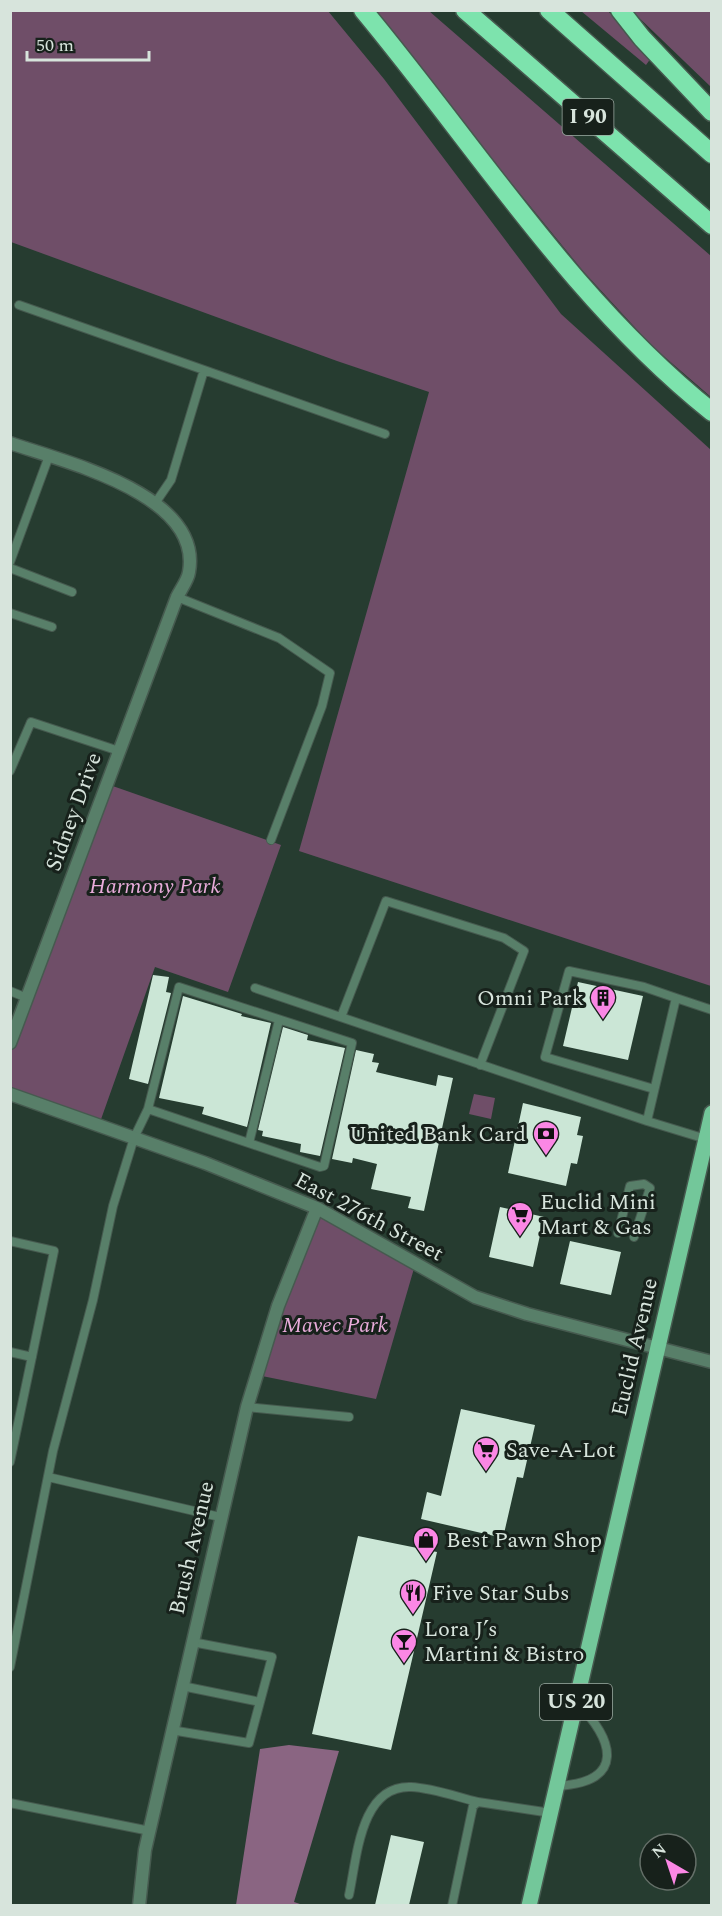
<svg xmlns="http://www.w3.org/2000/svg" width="722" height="1916" viewBox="0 0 722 1916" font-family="Spectral,serif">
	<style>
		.green { fill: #6f4e68 }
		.forest { fill: #8a6582 }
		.building { fill: #cbe6d6 }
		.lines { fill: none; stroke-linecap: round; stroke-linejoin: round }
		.service-casing { stroke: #465a4f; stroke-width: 10 }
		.minor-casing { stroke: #465a4f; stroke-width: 15 }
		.primary-casing { stroke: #465a4f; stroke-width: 18 }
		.motorway-casing { stroke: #465a4f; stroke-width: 21 }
		.service { stroke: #587f69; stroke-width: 8 }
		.minor { stroke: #587f69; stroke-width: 12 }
		.primary { stroke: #73c79a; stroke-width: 15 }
		.motorway { stroke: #7de3ad; stroke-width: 18 }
		.labels { text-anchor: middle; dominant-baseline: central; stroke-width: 6; stroke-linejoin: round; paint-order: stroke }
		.shield { fill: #17211b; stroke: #9daaa2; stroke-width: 1.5 }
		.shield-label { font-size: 21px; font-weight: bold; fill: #d7e4dc }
		.street-label { font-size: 22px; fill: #d7e4dc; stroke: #17211b }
		.park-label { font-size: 22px; font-style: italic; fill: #e9acdb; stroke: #17211b }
		.poi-label { font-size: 22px; fill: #d7e4dc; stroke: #17211b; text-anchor: start }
	</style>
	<rect width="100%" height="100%" fill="#263c30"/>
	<path class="green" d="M10 11H328L384 79 561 314 711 450V986L299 851 429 392 337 361 11 242Z
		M371 11H429L711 256V397L652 346 583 271Z
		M581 11H608L651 58 646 65Z
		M632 11H711V87Z
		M107 784 281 845 228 992 155 967 99 1125 11 1094 10 1043Z
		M474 1094 495 1098 491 1119 469 1114Z
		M317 1208 415 1265 376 1399 257 1375Z"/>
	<path class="forest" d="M289 1745 339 1751 294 1902 303 1905H236L260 1749Z"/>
	<path class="building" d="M153 975 169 977 166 992 171 993 148 1084 129 1079Z
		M578 982 643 996 628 1060 563 1046Z
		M183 996 242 1014 241 1016 271 1023 247 1127 202 1114 204 1107 159 1098Z
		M283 1027 308 1035 307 1040 345 1048 320 1156 300 1152 301 1144 262 1136 263 1131 258 1130Z
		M356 1050 374 1054 372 1062 379 1063 376 1072 436 1086 438 1075 453 1078 424 1211 408 1208 411 1197 371 1189 377 1164 353 1158 352 1163 332 1159Z
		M523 1103 581 1117 577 1135 583 1136 579 1155 577 1164 571 1163 566 1186 508 1173Z
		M500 1207 544 1217 533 1267 489 1257Z
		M570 1241 621 1252 611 1295 560 1284Z
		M461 1409 535 1425 523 1478 517 1477 503 1538 421 1519 427 1492 441 1496Z
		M358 1536 437 1552 391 1750 312 1734Z
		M391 1835 424 1842 409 1905H375Z"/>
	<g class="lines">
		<defs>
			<path id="service" d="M19 305 204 370
				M156 502 171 480 204 370 385 434
				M10 562 49 456
				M10 568 72 592
				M177 597 279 638 330 673 322 706 271 840
				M10 613 52 627
				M10 771 31 722 119 751
				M255 988 647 1121
				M10 991 27 998
				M341 1017 386 901 504 938 524 951 480 1065
				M654 1089 545 1057 569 971 644 987 676 998
				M706 1139 647 1121 676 998 712 1010
				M249 1143 279 1020
				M618 1233 630 1186 644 1184 650 1188 634 1237
				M10 1241 54 1251 10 1462
				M10 1352 32 1357
				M247 1407 349 1417
				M48 1477 220 1517
				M10 1667 53 1451 93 1300 113 1206 134 1138 148 1109 179 987 352 1043 324 1166 320 1167 148 1109
				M182 1686 260 1702
				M171 1730 249 1743 272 1657 192 1642
				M557 1786C626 1782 615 1740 576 1702
				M10 1803 150 1831
				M349 1895C357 1858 360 1785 411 1787 433 1788 457 1797 478 1802
				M452 1906 473 1806 478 1802 551 1813"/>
			<path id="minor" d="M10 443C64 462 203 494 189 572 188 580 181 589 177 597L10 1043
				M10 1094 205 1163 317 1208 475 1297 527 1314 712 1362
				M139 1906 145 1850 247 1407 278 1306 317 1208"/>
			<path id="primary" d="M529 1906 712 1113"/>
			<path id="motorway" d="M363 10C477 147 572 300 712 412
				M465 10 712 225
				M549 10 712 154
				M620 10 642 38 712 112"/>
		</defs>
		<use href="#service" class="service-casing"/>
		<use href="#minor" class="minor-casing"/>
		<use href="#primary" class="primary-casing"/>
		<use href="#motorway" class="motorway-casing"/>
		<use href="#service" class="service"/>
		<use href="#minor" class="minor"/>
		<use href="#primary" class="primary"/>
		<use href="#motorway" class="motorway"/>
	</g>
	<defs>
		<symbol id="building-pin" viewBox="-11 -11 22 30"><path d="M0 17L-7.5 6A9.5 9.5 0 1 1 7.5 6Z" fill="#fb87e5" stroke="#17211b"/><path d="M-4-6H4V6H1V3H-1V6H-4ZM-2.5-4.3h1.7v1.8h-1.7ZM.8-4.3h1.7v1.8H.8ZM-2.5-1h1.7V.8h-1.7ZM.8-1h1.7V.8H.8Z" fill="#111"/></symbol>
		<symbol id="bank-pin" viewBox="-11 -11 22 30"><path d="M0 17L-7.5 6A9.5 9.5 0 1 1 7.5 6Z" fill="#fb87e5" stroke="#17211b"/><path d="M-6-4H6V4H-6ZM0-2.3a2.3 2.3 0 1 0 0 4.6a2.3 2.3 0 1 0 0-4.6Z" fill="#111"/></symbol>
		<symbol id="supermarket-pin" viewBox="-11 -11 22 30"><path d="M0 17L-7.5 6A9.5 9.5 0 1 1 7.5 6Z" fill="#fb87e5" stroke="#17211b"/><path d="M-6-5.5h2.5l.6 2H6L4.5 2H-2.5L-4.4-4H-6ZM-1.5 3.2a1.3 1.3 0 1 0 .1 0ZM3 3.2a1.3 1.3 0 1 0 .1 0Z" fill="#111"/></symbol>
		<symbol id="shop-pin" viewBox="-11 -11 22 30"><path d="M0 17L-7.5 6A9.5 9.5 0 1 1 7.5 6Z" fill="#fb87e5" stroke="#17211b"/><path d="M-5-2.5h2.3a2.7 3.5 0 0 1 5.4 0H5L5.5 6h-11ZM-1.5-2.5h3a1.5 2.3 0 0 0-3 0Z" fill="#111"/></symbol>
		<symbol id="restaurant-pin" viewBox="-11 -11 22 30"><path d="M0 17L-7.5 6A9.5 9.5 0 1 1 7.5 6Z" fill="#fb87e5" stroke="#17211b"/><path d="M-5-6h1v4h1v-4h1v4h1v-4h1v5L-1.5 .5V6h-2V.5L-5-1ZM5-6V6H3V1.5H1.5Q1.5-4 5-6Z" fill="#111"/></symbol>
		<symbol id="bar-pin" viewBox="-11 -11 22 30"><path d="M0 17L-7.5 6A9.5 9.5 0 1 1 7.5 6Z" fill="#fb87e5" stroke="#17211b"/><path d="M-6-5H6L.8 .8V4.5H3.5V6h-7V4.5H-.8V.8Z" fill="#111"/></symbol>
	</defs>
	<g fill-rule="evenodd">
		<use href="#building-pin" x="588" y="983" width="30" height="40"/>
		<use href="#bank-pin" x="531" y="1119" width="30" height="40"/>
		<use href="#supermarket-pin" x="505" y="1200" width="30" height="40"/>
		<use href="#supermarket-pin" x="471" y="1435" width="30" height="40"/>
		<use href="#shop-pin" x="411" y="1525" width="30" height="40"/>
		<use href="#restaurant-pin" x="398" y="1578" width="30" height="40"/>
		<use href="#bar-pin" x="389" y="1627" width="30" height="40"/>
	</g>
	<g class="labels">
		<g class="shield">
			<rect x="562.5" y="99" width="51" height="36" rx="4.5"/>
			<rect x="540" y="1684" width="72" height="36" rx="4.5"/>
		</g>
		<g class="shield-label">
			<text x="588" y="117">I 90</text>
			<text x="576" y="1702">US 20</text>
		</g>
		<g class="street-label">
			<text transform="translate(74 812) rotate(-70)">Sidney Drive</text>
			<text transform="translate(369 1217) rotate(28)">East 276th Street</text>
			<text transform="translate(635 1347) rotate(-77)">Euclid Avenue</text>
			<text transform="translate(192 1548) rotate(-77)">Brush Avenue</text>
		</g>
		<g class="park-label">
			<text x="155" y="886">Harmony Park</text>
			<text x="335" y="1325">Mavec Park</text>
		</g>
		<g class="poi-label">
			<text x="584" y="998" text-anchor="end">Omni Park</text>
			<text x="526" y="1134" text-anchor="end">United Bank Card</text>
			<text x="540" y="1202">Euclid Mini<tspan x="540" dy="25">Mart &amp; Gas</tspan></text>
			<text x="506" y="1450">Save-A-Lot</text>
			<text x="446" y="1540">Best Pawn Shop</text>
			<text x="432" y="1593">Five Star Subs</text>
			<text x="424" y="1629">Lora J’s<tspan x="424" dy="25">Martini &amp; Bistro</tspan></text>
		</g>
	</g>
	<rect width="722" height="1916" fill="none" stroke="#d7e4dc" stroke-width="24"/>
	<g transform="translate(668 1862) rotate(321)"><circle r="28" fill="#17211b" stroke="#646f68" stroke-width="1.5"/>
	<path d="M0-4.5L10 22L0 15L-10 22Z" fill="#fb87e5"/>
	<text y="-9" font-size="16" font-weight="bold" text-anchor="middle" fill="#d7e4dc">N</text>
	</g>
	<path d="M27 51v9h122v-9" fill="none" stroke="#d7e4dc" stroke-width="3"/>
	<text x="36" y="51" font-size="18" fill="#d7e4dc" stroke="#17211b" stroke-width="4.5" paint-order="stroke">50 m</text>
</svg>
